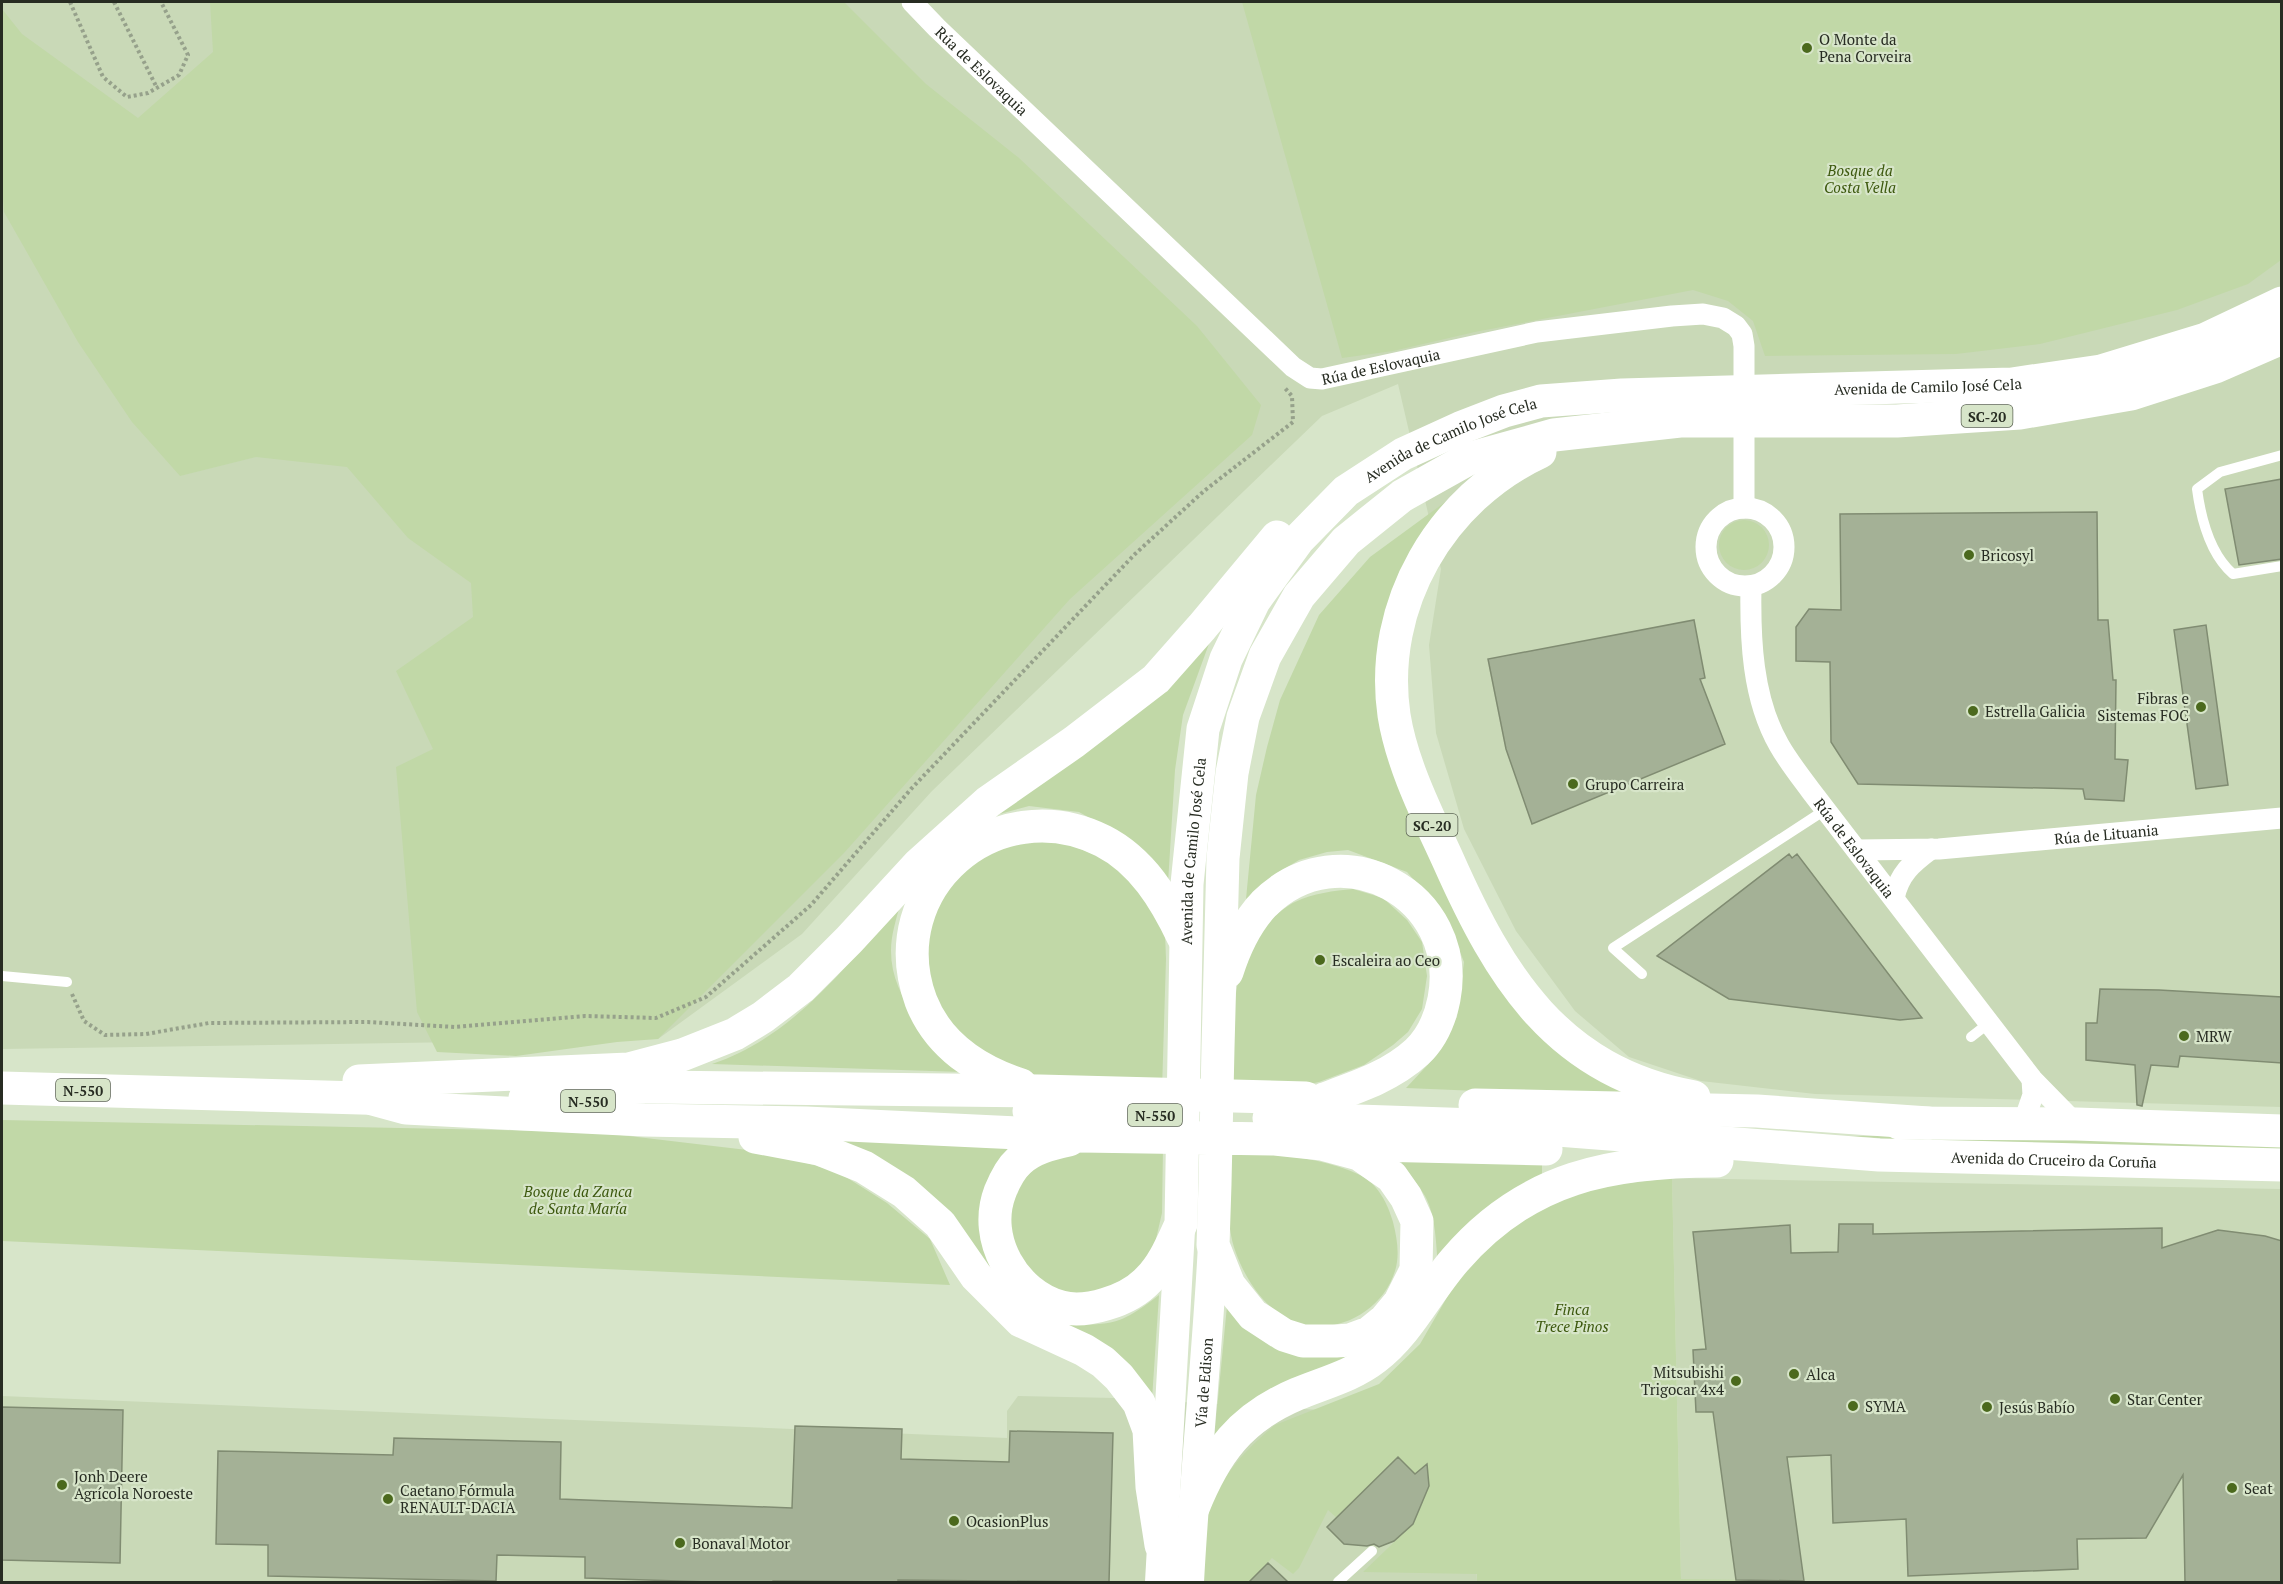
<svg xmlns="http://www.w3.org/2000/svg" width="2283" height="1584" viewBox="0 0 2283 1584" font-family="'PT Serif',serif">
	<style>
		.built { fill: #c9d9b7 }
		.green { fill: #c1d8a7 }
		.building { fill: #a4b196; stroke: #808c72; stroke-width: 1.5 }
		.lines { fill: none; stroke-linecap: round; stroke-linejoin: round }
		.path { stroke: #96a18b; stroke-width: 4; stroke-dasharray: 3 3; stroke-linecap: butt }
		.service { stroke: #fff; stroke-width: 10 }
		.minor { stroke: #fff; stroke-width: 21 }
		.secondary { stroke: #fff; stroke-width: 30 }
		.primary { stroke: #fff; stroke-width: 33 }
		.trunk { stroke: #fff; stroke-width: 33 }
		.poi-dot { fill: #4b691d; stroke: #d7e5c9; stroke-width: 2 }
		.labels { text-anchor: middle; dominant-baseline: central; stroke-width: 4.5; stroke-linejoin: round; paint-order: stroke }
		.shield { fill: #d7e5c9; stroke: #5c6454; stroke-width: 1.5 }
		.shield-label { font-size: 14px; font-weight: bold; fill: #272c22 }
		.poi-label { font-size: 15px; fill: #272c22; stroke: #d7e5c9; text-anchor: start }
		.street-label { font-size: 15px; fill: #272c22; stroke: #d7e5c9 }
		.park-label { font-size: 15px; font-style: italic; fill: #3c580d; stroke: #d7e5c9 }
	</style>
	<rect width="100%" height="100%" fill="#d7e5c9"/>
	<path class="built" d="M2 2H2281V1107L1815 1094 1701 1081 1629 1057 1575 1011 1516 931 1464 829 1436 733 1429 645 1441 569 1398 384 1322 416 932 791 802 934 658 1039 2 1049Z
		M1672 1178 2281 1189V1582H1804L1803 1581 1681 1580Z
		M2 1396 1007 1438V1411L1018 1396 1115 1398 1472 1419 1477 1582H2Z"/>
	<path class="green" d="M210 2H844L926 84 1019 158 1197 326 1261 405 1252 435 1070 599 844 853 658 1039 617 1042 516 1056 437 1052 417 1012 396 767 433 749 396 671 473 617 471 583 408 538 347 467 256 457 180 476 132 422 78 342 4 212 2 184V9L22 34 138 118 213 52Z
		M1242 2H2281V260L2248 284 2177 310 2040 344 1956 354 1765 356 1753 321 1728 301 1693 290 1475 332 1393 351 1342 358Z
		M1463 489 1379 670 1477 944 1645 1098 1406 1088 1436 1056 1457 1017 1464 962 1446 917 1407 872 1348 850 1327 852 1299 860 1274 875 1246 899 1256 795 1267 747 1280 700 1319 615 1370 557Z
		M1719 545a25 25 0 1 1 50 0a25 25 0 1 1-50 0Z
		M1214 630 1183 715 1175 770 1168 883 1135 843 1079 812 1029 806 996 815Z
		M1048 836 1118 864 1153 900 1165 933 1166 959 1162 1090 1059 1086 975 1055 938 1020 921 957 945 880 974 849Z
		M1353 889 1383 898 1407 920 1422 942 1427 976 1422 1009 1408 1032 1393 1045 1364 1065 1319 1082 1299 1086 1233 1084C1232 1038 1230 986 1251 943 1257 930 1282 908 1295 902 1313 893 1334 891 1353 889Z
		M900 905C896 920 891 935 891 951 891 1001 933 1037 963 1072L712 1064C793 1037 845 967 900 905Z
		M2 1120 595 1132 772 1153 838 1172 887 1203 930 1239 950 1285 2 1241Z
		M1848 1136H1940L2281 1144 2282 1152 1940 1142Z
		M805 1137 1016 1142 985 1215 1068 1324C1113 1326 1123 1323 1159 1295L1152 1399Z
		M1163 1147 1162 1213 1152 1256 1119 1292 1046 1294 1008 1245 1013 1190 1048 1155Z
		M1231 1149C1273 1155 1321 1156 1360 1175 1378 1184 1388 1204 1393 1222 1397 1238 1400 1255 1395 1271 1380 1319 1319 1344 1277 1312 1258 1298 1244 1275 1236 1253 1224 1222 1230 1182 1231 1149Z
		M1395 1152 1542 1165V1178L1438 1266C1436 1244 1436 1216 1425 1196 1416 1181 1404 1168 1395 1152Z
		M1672 1178 1681 1579 1804 1581V1582H1477V1574L1363 1572 1413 1524 1429 1486 1427 1464 1415 1474 1398 1457 1337 1518 1328 1510 1299 1568 1293 1574 1272 1558 1249 1582H1201C1203 1563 1202 1541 1206 1522 1215 1481 1244 1451 1275 1425L1379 1384 1420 1344 1453 1287 1467 1270 1495 1241 1538 1207 1599 1186Z
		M1227 1306 1366 1343 1213 1450Z"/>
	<path class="building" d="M2282 479V559L2239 565 2225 489Z
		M2097 512 2098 620H2108L2113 680H2116L2115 759 2128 760 2124 801 2085 799 2083 789 1858 784 1831 742 1830 662 1796 661V627L1809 609 1841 610 1840 514Z
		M1694 620 1705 678 1700 679 1725 744 1532 824 1506 749 1488 659Z
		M2206 625 2228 785 2196 789 2174 630Z
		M1789 854 1792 858 1797 854 1922 1018 1900 1020 1729 999 1657 956Z
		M2100 989 2159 990 2282 997V1063L2180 1056 2178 1067 2151 1065 2142 1106 2137 1105 2135 1065 2086 1060V1023H2097Z
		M1839 1224H1873V1234L2162 1228V1248L2218 1230 2265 1236 2282 1241 2281 1582H2185L2183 1475 2146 1538 2077 1539 2078 1569 1908 1576 1906 1519 1833 1523 1831 1455 1787 1457 1804 1581 1736 1580 1713 1412H1696L1693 1350 1706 1349 1693 1232 1790 1225 1791 1253 1838 1252Z
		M2 1407 123 1410 120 1563 2 1560Z
		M795 1426 902 1429 901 1459 1009 1462 1010 1431 1113 1433 1109 1582 898 1580V1582L773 1581 772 1582H709L585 1578V1557L497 1555 496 1581 268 1576V1545L216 1544 218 1451 393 1455 394 1438 561 1442 560 1499 792 1508Z
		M1398 1457 1415 1474 1427 1464 1429 1486 1413 1524 1394 1541 1379 1547 1374 1544 1367 1546 1344 1544 1327 1527Z
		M1268 1563 1288 1582H1249Z"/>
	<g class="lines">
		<path class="path" d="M70 2 103 77 127 97 148 93 179 75 188 55 161 2
			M114 2 157 88
			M72 994 84 1021 105 1035 146 1034 209 1023 368 1022 455 1027 585 1016 656 1018 706 997 811 905 911 789 1135 554 1204 491 1293 422 1292 396 1284 387"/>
		<path class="service" d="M2282 455 2220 472 2197 489C2201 519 2210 554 2233 574L2282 566
			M1642 974 1613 948 1825 810
			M2 976 67 982
			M1971 1037 1989 1023
			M1338 1582 1372 1551"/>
		<g class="minor">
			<path id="s1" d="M912 2 937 28 1293 367 1310 378 1322 379 1537 332 1672 316 1703 314 1723 318 1736 326 1742 334 1744 346V508"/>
			<circle cx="1745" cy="547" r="39"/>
			<path id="s2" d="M1751 586C1750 638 1752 698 1779 745 1788 761 1800 776 1811 791L2032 1079 2076 1124"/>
			<path id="s3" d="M1857 850 1939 849 2282 818"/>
			<path d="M1894 898C1899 874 1912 863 1931 849"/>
			<path d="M2023 1124 2033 1095 2032 1079"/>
		</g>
		<g class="secondary">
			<path d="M1160 1582 1180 1230"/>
			<path id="s4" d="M1189 1582C1195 1470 1207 1358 1213 1245"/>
		</g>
		<g class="primary">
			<path d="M1899 1123 2076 1124 2282 1131"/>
			<path id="s5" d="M1506 1126 1879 1155 2282 1165"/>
			<path d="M1330 1144 1546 1149"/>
			<path d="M1193 1508C1215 1453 1240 1418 1297 1394 1323 1383 1352 1376 1375 1358 1409 1332 1427 1292 1455 1260 1527 1176 1612 1161 1717 1161"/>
		</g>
		<g class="trunk">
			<path d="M1540 452C1441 498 1378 605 1394 715 1402 765 1427 814 1448 860 1500 977 1557 1072 1694 1097"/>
			<path d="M1227 972C1235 947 1246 923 1264 904 1340 828 1464 895 1444 999 1440 1019 1432 1038 1417 1052 1391 1076 1357 1087 1324 1099"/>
			<path d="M359 1081 629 1069 682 1055 735 1034 763 1017 801 988 849 940 919 864 988 802 1074 742 1156 679 1202 627 1277 537"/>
			<path d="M1021 1085C978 1071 938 1045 921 1001 879 888 996 787 1103 841 1142 861 1165 899 1183 937"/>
			<path d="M2 1088 396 1099"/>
			<path d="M525 1098 624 1087H655L1040 1091 1306 1098"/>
			<path d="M373 1099 406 1108 522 1114 644 1120 806 1123 1082 1136 1275 1139 1322 1144 1359 1154 1392 1177 1406 1197 1417 1221 1416 1270 1400 1302 1385 1320 1369 1333 1350 1340 1336 1341H1303L1284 1335 1253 1315 1229 1285 1213 1245 1215 1184 1218 1048 1223 858 1232 773 1243 717 1265 656 1299 596 1346 541 1402 496 1468 459 1554 435 1680 421H1897L2020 413 2131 394 2215 367 2282 338"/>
			<path d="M1475 1105 1757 1111 1928 1123"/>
			<path d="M1029 1111 1139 1115"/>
			<path d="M1269 1118 1506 1126"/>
			<path d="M755 1137 819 1149 864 1167 904 1192 940 1224 976 1276 1021 1321 1084 1350 1103 1362 1119 1377 1139 1403 1149 1430 1152 1487 1161 1545"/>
			<path id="s6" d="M1069 1140C1051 1144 1033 1148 1019 1161 1010 1169 1004 1182 1000 1192 982 1239 1014 1294 1061 1307 1075 1311 1093 1308 1106 1304 1123 1299 1137 1292 1149 1279 1164 1264 1172 1243 1181 1224L1187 884 1203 729 1226 659 1254 601 1298 540 1346 491 1403 454 1460 428 1504 411 1541 401 1622 395 2012 384 2101 371 2206 339 2282 303"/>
		</g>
	</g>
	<g class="poi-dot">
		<circle cx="1807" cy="48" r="6"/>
		<circle cx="1969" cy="555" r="6"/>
		<circle cx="2201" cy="707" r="6"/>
		<circle cx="1973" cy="711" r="6"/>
		<circle cx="1573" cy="784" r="6"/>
		<circle cx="1320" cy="960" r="6"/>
		<circle cx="2184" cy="1036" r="6"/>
		<circle cx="1794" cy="1374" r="6"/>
		<circle cx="1736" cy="1381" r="6"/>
		<circle cx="2115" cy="1399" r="6"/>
		<circle cx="1853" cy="1406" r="6"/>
		<circle cx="1987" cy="1407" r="6"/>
		<circle cx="62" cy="1485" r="6"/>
		<circle cx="2232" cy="1488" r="6"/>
		<circle cx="388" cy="1499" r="6"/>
		<circle cx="954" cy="1521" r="6"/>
		<circle cx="680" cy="1543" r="6"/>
	</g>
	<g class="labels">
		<g class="shield">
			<rect x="1961.5" y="405" width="51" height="22" rx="4.5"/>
			<rect x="1406.5" y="814" width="51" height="22" rx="4.5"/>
			<rect x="56" y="1079" width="54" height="22" rx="4.5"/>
			<rect x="561" y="1090" width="54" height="22" rx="4.5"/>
			<rect x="1128" y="1104" width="54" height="22" rx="4.5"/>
		</g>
		<g class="shield-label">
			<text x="1987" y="416">SC-20</text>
			<text x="1432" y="825">SC-20</text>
			<text x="83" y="1090">N-550</text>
			<text x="588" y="1101">N-550</text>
			<text x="1155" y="1115">N-550</text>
		</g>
		<g class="poi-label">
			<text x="1819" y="39">O Monte da<tspan x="1819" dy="17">Pena Corveira</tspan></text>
			<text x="1981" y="555">Bricosyl</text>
			<text x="2189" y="698" text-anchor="end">Fibras e<tspan x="2189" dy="17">Sistemas FOC</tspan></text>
			<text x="1985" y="711">Estrella Galicia</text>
			<text x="1585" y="784">Grupo Carreira</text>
			<text x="1332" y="960">Escaleira ao Ceo</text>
			<text x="2196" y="1036">MRW</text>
			<text x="1724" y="1372" text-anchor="end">Mitsubishi<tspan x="1724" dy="17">Trigocar 4x4</tspan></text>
			<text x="1806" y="1374">Alca</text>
			<text x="2127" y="1399">Star Center</text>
			<text x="1865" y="1406">SYMA</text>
			<text x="1999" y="1407">Jesús Babío</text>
			<text x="74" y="1476">Jonh Deere<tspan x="74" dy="17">Agrícola Noroeste</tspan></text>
			<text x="2244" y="1488">Seat</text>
			<text x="400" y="1490">Caetano Fórmula<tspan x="400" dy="17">RENAULT-DACIA</tspan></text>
			<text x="966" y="1521">OcasionPlus</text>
			<text x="692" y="1543">Bonaval Motor</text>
		</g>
		<g class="street-label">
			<text stroke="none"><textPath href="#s1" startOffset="98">Rúa de Eslovaquia</textPath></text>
			<text stroke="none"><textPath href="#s1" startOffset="620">Rúa de Eslovaquia</textPath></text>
			<text stroke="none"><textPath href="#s6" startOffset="1778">Avenida de Camilo José Cela</textPath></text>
			<text stroke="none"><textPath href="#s6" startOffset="1292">Avenida de Camilo José Cela</textPath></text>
			<text stroke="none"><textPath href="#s3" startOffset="250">Rúa de Lituania</textPath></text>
			<text stroke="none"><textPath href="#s2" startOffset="291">Rúa de Eslovaquia</textPath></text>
			<text stroke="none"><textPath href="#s6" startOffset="770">Avenida de Camilo José Cela</textPath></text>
			<text stroke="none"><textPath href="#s5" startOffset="549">Avenida do Cruceiro da Coruña</textPath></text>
			<text stroke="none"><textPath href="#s4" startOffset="200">Vía de Edison</textPath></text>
		</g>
		<g class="park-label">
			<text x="1860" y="170">Bosque da<tspan x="1860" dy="17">Costa Vella</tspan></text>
			<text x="578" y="1191">Bosque da Zanca<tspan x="578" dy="17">de Santa María</tspan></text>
			<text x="1572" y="1309">Finca<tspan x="1572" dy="17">Trece Pinos</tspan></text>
		</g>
	</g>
	<rect width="2283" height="1584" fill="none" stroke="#272c22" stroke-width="6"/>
</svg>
